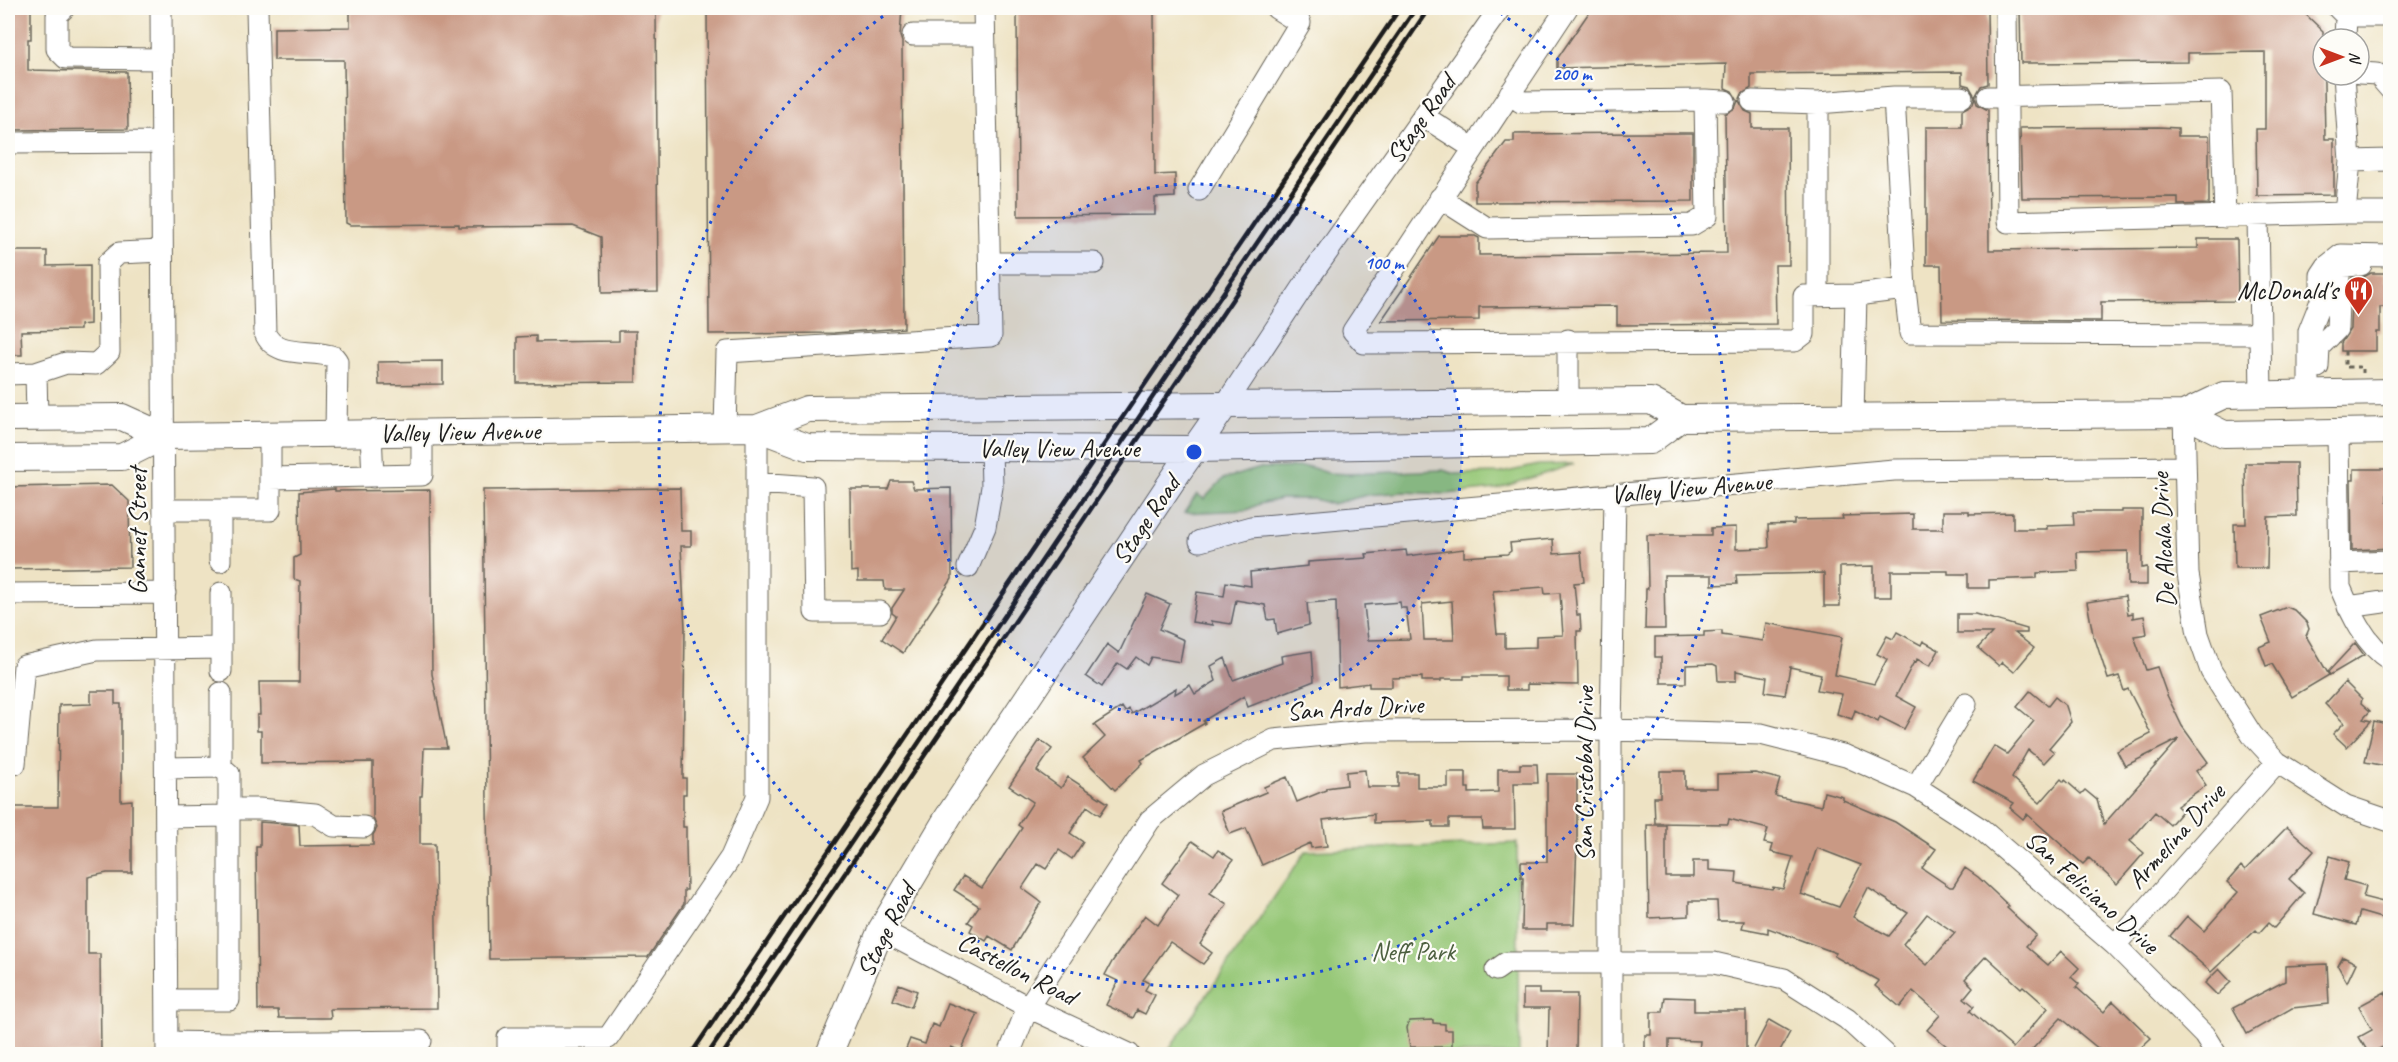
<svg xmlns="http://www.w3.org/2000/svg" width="2398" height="1062" viewBox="0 0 2398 1062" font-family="Caveat,sans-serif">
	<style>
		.green { fill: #96c777; stroke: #59724a; stroke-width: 1.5 }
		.building { fill: #c99984; fill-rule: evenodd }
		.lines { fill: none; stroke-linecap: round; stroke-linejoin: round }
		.minor-casing { stroke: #666257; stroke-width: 23 }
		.major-casing { stroke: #666257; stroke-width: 28 }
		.path { stroke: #666257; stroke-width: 3; stroke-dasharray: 4.5 4.5; stroke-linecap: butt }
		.minor { stroke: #fff; stroke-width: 21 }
		.major { stroke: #fff; stroke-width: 26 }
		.rail { stroke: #1c1c1c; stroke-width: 4.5 }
		.ring { fill: none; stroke: #1d4ed8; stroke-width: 3; stroke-dasharray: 3 6 }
		.labels { text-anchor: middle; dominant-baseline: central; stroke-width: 4.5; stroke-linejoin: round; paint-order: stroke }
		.street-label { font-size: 26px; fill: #1c1c1c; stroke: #fdfcf7 }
		.poi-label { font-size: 26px; fill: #1c1c1c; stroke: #fdfcf7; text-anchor: end }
		.park-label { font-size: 26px; fill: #4d6040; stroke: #fdfcf7 }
		.centre { fill: #1d4ed8; stroke: #fdfcf7; stroke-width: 3 }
		.ring-label { font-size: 18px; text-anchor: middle; font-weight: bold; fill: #1d4ed8; stroke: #fdfcf7; stroke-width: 4.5; stroke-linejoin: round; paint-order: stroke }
	</style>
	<rect width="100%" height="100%" fill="#fdfcf7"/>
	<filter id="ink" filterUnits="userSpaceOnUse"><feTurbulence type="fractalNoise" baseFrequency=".0167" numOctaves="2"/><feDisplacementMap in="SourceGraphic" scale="12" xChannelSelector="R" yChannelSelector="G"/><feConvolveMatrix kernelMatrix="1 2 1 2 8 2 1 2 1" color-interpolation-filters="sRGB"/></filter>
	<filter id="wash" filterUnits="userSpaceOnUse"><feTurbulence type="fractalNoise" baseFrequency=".008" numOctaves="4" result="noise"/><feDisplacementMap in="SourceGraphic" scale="24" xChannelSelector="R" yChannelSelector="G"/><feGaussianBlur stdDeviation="1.35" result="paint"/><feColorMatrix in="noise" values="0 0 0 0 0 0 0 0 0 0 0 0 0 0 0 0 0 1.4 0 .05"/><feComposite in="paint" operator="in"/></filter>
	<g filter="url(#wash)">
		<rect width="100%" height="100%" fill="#eee3c4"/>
		<path class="green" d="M1574 464 1497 489 1446 494 1404 492 1367 495 1332 504 1314 499H1281L1259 504 1247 510 1184 513 1197 494 1204 499 1223 479 1261 468 1310 467 1328 473 1349 474 1443 470 1455 474 1501 473 1539 465Z
			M1517 843 1519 1054H1166L1306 851Z"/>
		<g id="blocks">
			<path class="building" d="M8 8H31V39H28V70L127 72 128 129 8 130Z
				M350 8H656L658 292 602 293 601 237 573 226 459 227V224L350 225 346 223 344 60H274V28L350 27Z
				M707 8H902L900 36 902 42 904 328 834 333 709 334Z
				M1017 8H1154L1155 175 1175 174V197L1155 198V215L1018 216Z
				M1592 8H1987L1988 84 1981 86 1975 97 1977 104 1988 110 1989 250 2198 248V239H2237L2238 301 2101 302V321L1942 320 1941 265H1926V127H1962V110L1973 104 1975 96 1969 86 1962 84V72L1751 74V88L1742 94 1739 101 1745 111 1752 114V128H1788L1789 265H1775L1776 324 1617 325V306L1479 307V320L1381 321 1439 236H1475L1479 238V255L1727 253 1725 114 1735 108 1738 101 1732 91 1725 88 1726 64 1557 68V59Z
				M2020 8H2299L2323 31 2325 139H2334V195L2257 196 2256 129H2265V52L2188 53V62L2021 63Z
				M2158 127 2178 128V136H2209V204L2178 205V197L2022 198 2020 128Z
				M1644 133H1693V201L1475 202V183L1506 142H1514V134Z
				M8 251H47V266L90 265V324L80 325V330L21 331 22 355H8Z
				M2371 273H2385V281H2391V307H2380V332H2376V351H2341V343L2350 329 2352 278H2362Z
				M619 331H636V382L517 383V337L536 336V342L619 341Z
				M443 361V384L379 385 378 362Z
				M2245 463H2296L2297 516 2268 517 2267 568H2235L2234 524H2246Z
				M2354 469H2387V501H2391V548L2352 550 2351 480H2354Z
				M891 481H911L914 489 951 488 952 579 903 653 882 639 896 616 892 613V608L904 590H885L884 581H858V571L851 572 850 489H888Z
				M112 485 129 501 130 567 8 569V487Z
				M680 488 681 531H691V546H681L685 628 683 778H686V794H683V827H686V844L687 890H684V904L648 957 489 959 483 490Z
				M335 489V491L430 490 432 674 447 748H424L422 796H420V844H435L437 1008 330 1009 331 1018H279L278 1010H258L256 847H260V822L299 825 300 846 373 845V835L377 828 373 818V762L261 763V731H257V715H260L259 682H299L300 581 294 579V558L300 555 299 492Z
				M2122 510H2142V568L2147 567V585H2128V551L2077 552 2078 571 2037 573V578L1989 580V588H1968V574H1948V571H1891V597H1874V566L1840 567V606H1824V573L1736 575 1737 584 1712 585V575H1664L1665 629H1645L1646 589H1648L1647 535H1711V528L1736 527V549L1767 548 1769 547 1768 525 1794 524V520L1843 519 1842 516 1913 514V529H1943V511H1969V514L2013 513V529H2047V526L2074 525 2073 512H2122Z
				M1553 539 1554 554 1581 552 1584 582 1574 583 1577 615H1580L1581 631H1577L1578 685 1527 684V690H1506V676H1464V679H1441V681H1422V677L1392 678V687H1369V683L1338 687 1336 601 1307 603 1309 625 1277 634 1275 619 1268 620 1265 605 1236 600 1231 624 1211 621 1213 625 1192 622 1197 592 1224 596 1226 582 1251 586 1250 572 1308 566V562L1367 558 1366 554 1406 550 1407 556 1464 549V557L1507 554 1511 551 1510 543ZM1544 587 1545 594 1560 593 1563 635 1536 636V647L1505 648V634H1497L1493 591ZM1452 601 1454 640H1424L1422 604ZM1400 602 1401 608H1406L1410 639 1368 640 1364 605Z
				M1147 594 1170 604 1159 629 1184 640 1180 662 1151 657 1147 665 1136 657 1127 669 1118 663 1102 687 1086 676 1107 644 1119 653Z
				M2125 596 2128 614 2133 613V618L2144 616 2147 634 2134 636 2146 670 2157 667 2167 695 2182 726 2208 762 2196 771 2206 785 2177 806 2182 811 2170 825 2155 812 2130 841 2144 853 2117 884 2089 858 2083 864 2027 814 2023 819 2010 808 2014 803 1973 781 1994 746 2007 754 2034 721 2017 707 2030 691 2048 706 2055 697 2066 706 2071 722 2049 748 2054 752 2044 763 2028 750 2012 778 2040 803 2061 779 2064 782 2065 780 2081 794 2085 790 2097 800 2104 824 2179 739 2125 766 2117 751 2151 734 2128 689 2124 691 2119 676 2108 679 2095 639 2094 640 2087 602Z
				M2287 607 2294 610 2307 623 2309 629 2306 636 2329 675 2292 697 2272 664 2266 666 2259 647 2271 642 2261 617Z
				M1957 614H1975L2027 629V633H2015L2034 648 2014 672 2002 662 1999 666 1978 648 1992 633H1957Z
				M1766 623 1842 637 1835 675 1874 684 1887 659 1877 654 1887 636 1893 639 1897 632 1921 645 1923 641 1939 650 1930 666 1917 659 1916 663 1914 662 1896 696 1916 707 1904 729 1880 717 1878 722 1855 710 1852 719 1837 714 1842 694 1817 690 1821 674 1790 667 1785 695 1765 692 1767 677 1736 671V681H1718L1717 666 1713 664 1686 665V683H1661V657H1655V637L1704 636V632L1722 631V635L1763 641Z
				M2355 643 2364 655 2330 675 2328 672Z
				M1312 651 1314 681 1248 707 1244 696 1203 721 1205 723 1141 760 1143 763 1115 790 1083 758 1105 737 1094 725 1122 707 1125 712 1129 709 1132 714 1176 688 1175 694 1190 685 1195 694 1216 681 1211 666 1225 658 1233 680 1282 663 1281 656Z
				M2345 682 2362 699 2361 703 2370 711 2363 719 2371 721 2347 747 2333 734 2344 723 2325 704Z
				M91 691H115V704H121V801L132 800V873H107L88 877V954H100L101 1054H8V807H58L59 705 91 704Z
				M2374 721 2391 725V767L2365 762Z
				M1040 740 1052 749 1037 771 1061 788 1068 777 1108 803 1100 815 1087 806 1070 833 1083 842 1072 859 1059 850 1046 869 1038 864 1022 888 1041 902 1012 950 989 936 986 941 970 931 973 925 968 922 979 906 954 890 963 876 982 888 1022 828 1018 825 1033 802 1009 786Z
				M1520 764H1537L1538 783H1514L1515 829H1483L1482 819H1449V827H1433V821L1374 823V814L1323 820 1327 846 1311 848 1310 843 1262 865 1246 828 1230 834 1221 811 1266 792 1264 787 1287 777 1297 802 1326 790V788L1347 785 1346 772 1365 770 1367 787H1398V773H1417V787H1448V772H1466V788H1469V793L1498 792V769H1520Z
				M1660 771H1685V788H1717V774L1755 773 1780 779 1775 796 1821 806 1824 792 1843 797V800L1895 822 1936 849 1922 868 1950 887H1953L1965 868 1978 877 2009 906 2007 908 2036 935 2026 946 2048 965 2061 951 2079 968 2071 977 2079 984 2076 987 2104 1012 2113 1001 2151 1038 2134 1054H2105L2061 1018 2028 1054H1942L1948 1047 1927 1030 1940 1015 1913 991 1900 1007 1875 986 1879 981 1834 956 1836 953 1768 928V933L1742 928 1744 921H1718L1717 901H1689V916L1649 918 1647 825H1666V877H1693V861H1709V870L1737 872 1736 883 1772 889 1773 887 1783 889 1793 857 1771 852 1773 845 1764 843 1768 829 1729 819 1728 824 1655 823 1654 797H1660ZM1817 848 1861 865 1839 907 1801 894ZM1868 888 1908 913 1889 936 1853 917ZM1927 914 1955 933 1927 965 1903 944ZM1986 956 2021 988 2023 986 2048 1008 2013 1048 1970 1011 1974 1006 1964 998 1973 987 1965 979Z
				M1547 774H1577V840L1574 924H1547V930H1522L1523 878H1521V862H1547Z
				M2287 827 2314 851 2289 879 2304 893 2274 928 2268 923 2259 933 2256 930 2211 972 2170 936 2187 916 2204 931 2238 892 2227 882 2241 866 2245 870Z
				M1192 841 1214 856 1218 850 1233 860 1210 893 1227 904 1200 944 1212 953 1203 964 1170 942 1143 980 1149 983 1145 990 1155 995 1145 1014 1137 1010 1133 1018 1106 1005 1118 981 1105 975 1112 962 1145 915 1158 925 1178 895 1162 883Z
				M2330 856 2349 862 2344 880 2366 886 2363 897 2391 904V921L2360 912 2356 925 2314 914Z
				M2343 957 2356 963 2347 982 2338 966Z
				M2327 964 2329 1004 2292 1008 2247 1034 2233 1008 2285 981V966Z
				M2219 969 2231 982 2217 995 2205 983Z
				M899 984 917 991 911 1007 893 1000Z
				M1523 989H1539V994H1577L1576 1054H1548L1549 1008H1523Z
				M2385 992 2391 1002V1043L2369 1054 2359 1037 2372 1030 2359 1006Z
				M1665 997 1694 998V1011H1746V1054L1699 1053 1700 1041 1669 1040V1054H1645V1035H1651V1012H1663Z
				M948 1003 978 1014 961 1051 951 1047 948 1054H904L910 1039 925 1044 932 1024 939 1027Z
				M1433 1020V1023L1445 1024V1030H1452V1047H1410L1407 1028 1409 1021Z
				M1769 1020 1790 1032 1778 1054H1751Z"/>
		</g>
	</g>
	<g filter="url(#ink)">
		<use href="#blocks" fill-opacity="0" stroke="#666257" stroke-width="1.5"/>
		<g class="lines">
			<defs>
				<path id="minor" d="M64 8 57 15V49L66 58 161 59
					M161 8 167 1054
					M257 8 265 333C276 360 313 348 334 357L337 361 336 434
					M1567 8 1353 331 1364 343 1795 341 1804 334V296L1856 295
					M2006 8 2008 222 2345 213 2350 161
					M2338 8 2346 16 2345 39
					M2346 16H2390
					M913 35H984
					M2359 73 2377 74 2390 89
					M2344 75 2350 161 2390 160
					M1894 97H1962
					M1988 97 2221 92 2225 217
					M1705 100 1725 101
					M1752 101 1818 103
					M1423 116 1473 148
					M8 143 162 142
					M1199 190 1300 23 1276 8
					M1440 198 1487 228 1692 225 1707 216 1705 100 1521 102 1510 93
					M2345 213H2390
					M2258 216 2261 394
					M990 263H1094
					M1818 294V103L1894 97 1905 289
					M1568 340V402
					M2318 367 2319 347 2337 329 2339 273 2343 266 2361 265
					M36 373 37 417
					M8 374 36 373 66 363 96 364 109 352 108 263 119 253 162 251
					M2309 393V331L2321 301V275L2327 266 2341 255 2390 256
					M1225 405 1309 278 1500 8
					M2184 414 2188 574 2198 634 2211 671 2252 735 2277 762 2346 806 2390 821
					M1853 417 1856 295 1905 289 1910 333 2260 334
					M725 429 727 352 991 336 984 8
					M2338 432 2340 587C2351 613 2365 645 2390 660
					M371 433 373 477
					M270 478 422 475V433
					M758 483 813 487 815 612H880
					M164 510H220V561
					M220 510H270V434
					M1200 541 1251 527 1894 470 2185 467
					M2339 563 2390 561
					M968 567 985 527 992 487 991 448
					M221 593V671
					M8 594 165 593
					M2348 607 2390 601
					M15 764 24 666 97 650 221 648
					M166 768 221 767V693
					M1916 787 1966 704
					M229 809H259L315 814 334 826 364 827
					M166 817 229 816V774L221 767
					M881 930 1028 1007 1129 1054
					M2115 945 2277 762
					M1496 970 1506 963H1714L1784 979 1847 1019 1885 1054
					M167 1000H229V816
					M167 1042 229 1043V1054
					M229 1043 421 1041
					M508 1054V1038H608L731 857 757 797V428
					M1009 1054 1028 1007 1150 820 1204 775 1274 740 1365 731 1611 730 1761 734 1846 756 1916 787 1981 829 2115 945 2204 1035 2216 1054
					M1611 1054V730L1615 495"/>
				<path id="major" d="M2184 414 2224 434 2390 431
					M8 418 122 417 164 436 757 428 807 409 1651 401 1681 418 2184 414 2224 395 2390 392
					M757 428 807 447 1194 449 1650 441 1681 418
					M8 458 122 457 164 436
					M829 1054 881 930 948 817 1178 472 1225 405"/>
			</defs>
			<use href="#minor" class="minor-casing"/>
			<use href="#major" class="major-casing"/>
			<path class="path" d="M2345 351V367H2363V373"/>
			<use href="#minor" class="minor"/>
			<use href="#major" class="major"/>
			<path class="rail" d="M691 1054 1400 8
				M708 1054 1416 8
				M723 1054 1429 8"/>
		</g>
	</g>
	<circle cx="1194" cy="452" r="268" fill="#1d4ed8" fill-opacity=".12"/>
	<g class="ring">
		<circle cx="1194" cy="452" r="268"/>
		<path d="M1493 8A535 535 0 1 1 895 8"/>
	</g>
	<defs>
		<symbol id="restaurant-pin" viewBox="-11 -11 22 30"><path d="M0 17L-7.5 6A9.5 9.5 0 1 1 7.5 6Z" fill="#c8321e" stroke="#fdfcf7"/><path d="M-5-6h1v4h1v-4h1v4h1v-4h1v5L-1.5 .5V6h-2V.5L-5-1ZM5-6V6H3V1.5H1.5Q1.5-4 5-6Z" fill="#fff"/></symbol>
	</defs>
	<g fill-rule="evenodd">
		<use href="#restaurant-pin" x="2342" y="274" width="33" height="45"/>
	</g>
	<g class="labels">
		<g class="street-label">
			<text transform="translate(1421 119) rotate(-55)">Stage Road</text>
			<text transform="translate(460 432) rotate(-1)">Valley View Avenue</text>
			<text x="1059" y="448">Valley View Avenue</text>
			<text transform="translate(1691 488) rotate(-5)">Valley View Avenue</text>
			<text transform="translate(1146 520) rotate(-56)">Stage Road</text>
			<text transform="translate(137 531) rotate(-90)">Gannet Street</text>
			<text transform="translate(2163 540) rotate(-93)">De Alcala Drive</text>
			<text transform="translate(1355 708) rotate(-3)">San Ardo Drive</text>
			<text transform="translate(1584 774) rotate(-90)">San Cristobal Drive</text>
			<text transform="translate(2176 836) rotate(-48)">Armelina Drive</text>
			<text transform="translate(2092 892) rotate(42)">San Feliciano Drive</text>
			<text transform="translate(886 930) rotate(-63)">Stage Road</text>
			<text transform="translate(1017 969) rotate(27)">Castellon Road</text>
		</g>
		<g class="poi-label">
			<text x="2338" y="290">McDonald's</text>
		</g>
		<g class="park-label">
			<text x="1413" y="951">Neff Park</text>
		</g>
	</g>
	<circle cx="1194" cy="452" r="9" class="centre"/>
	<g class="ring-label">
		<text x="1572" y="80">200 m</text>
		<text x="1384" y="269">100 m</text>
	</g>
	<rect width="2398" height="1062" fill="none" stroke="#fdfcf7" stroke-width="30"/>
	<g transform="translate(2341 57) rotate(90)"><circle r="28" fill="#fdfcf7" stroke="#a3a29f" stroke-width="1.5"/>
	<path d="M0-4.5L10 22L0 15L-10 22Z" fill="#c8321e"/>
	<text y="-9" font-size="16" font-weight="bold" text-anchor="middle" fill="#1c1c1c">N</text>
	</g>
</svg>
